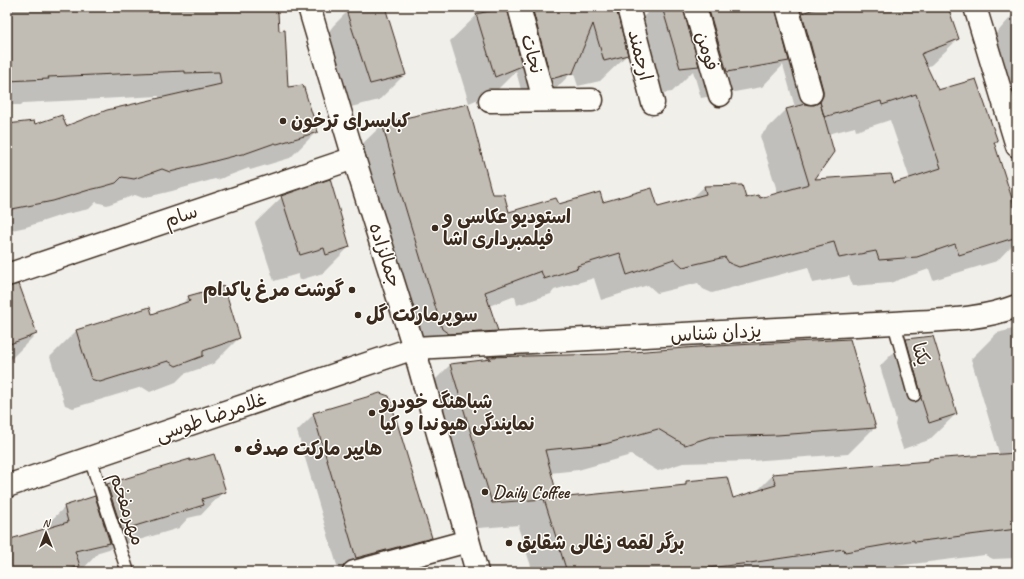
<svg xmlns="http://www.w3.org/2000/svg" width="1024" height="579" viewBox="0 0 1024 579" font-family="Caveat,'Playpen Sans Arabic',sans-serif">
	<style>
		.shadow { fill: #0003; fill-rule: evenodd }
		.building { fill: #c1bcb4; stroke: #3b2a1e }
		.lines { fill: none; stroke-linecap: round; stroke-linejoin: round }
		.lane-casing { stroke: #3b2a1e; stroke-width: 15 }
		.street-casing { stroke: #3b2a1e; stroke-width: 25 }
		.secondary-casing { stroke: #3b2a1e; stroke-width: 25 }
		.lane { stroke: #fdfcf7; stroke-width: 12 }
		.street { stroke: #fdfcf7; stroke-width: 22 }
		.secondary { stroke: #fdfcf7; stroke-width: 22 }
		.poi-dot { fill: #3b2a1e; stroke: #fdfcf7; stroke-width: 1.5 }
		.labels { text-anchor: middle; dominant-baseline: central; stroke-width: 3; stroke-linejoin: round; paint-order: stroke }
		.street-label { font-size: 19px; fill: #3b2a1e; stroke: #fdfcf7 }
		.poi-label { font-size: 19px; font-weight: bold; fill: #3b2a1e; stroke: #fdfcf7; text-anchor: start }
	</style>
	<rect width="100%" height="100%" fill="#f1efea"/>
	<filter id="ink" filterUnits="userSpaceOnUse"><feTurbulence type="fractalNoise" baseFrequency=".025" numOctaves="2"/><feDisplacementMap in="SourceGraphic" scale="8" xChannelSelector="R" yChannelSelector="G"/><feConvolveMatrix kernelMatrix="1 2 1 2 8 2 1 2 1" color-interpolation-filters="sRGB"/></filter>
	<g filter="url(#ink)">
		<path class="shadow" d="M7 7H271L278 32 288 89 316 132 290 158 250 170 249 168 217 180 215 179 172 191 143 198 135 195 107 205 96 202 89 209 62 215 26 227 7 231V125L65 128 159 99V96L23 103 21 105H7Z
			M352 7H384L405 74 379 100 343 109 322 41 333 26Z
			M526 7H615L627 55 600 81 578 86 573 71 546 99 525 105 516 71 495 92 469 103 450 41 477 15 510 23Z
			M653 7H682L685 22 700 7H774L781 35 802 14 823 7H947L958 39 931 65 926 67 937 92 975 80 997 142 993 145 1017 217V240L997 261 933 280 929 269 890 283 853 286 849 276 813 283 808 267 712 293 703 289 698 283 657 293 648 285 601 300 594 278 554 290 551 294 517 305 515 296 489 306 497 331 471 357 422 359 356 150 383 124 491 195 508 213 558 205 603 203 657 208 692 198 704 187 742 186 746 199H759L778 194 760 136 786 110 795 107 783 65 762 87 701 98 693 71 672 92 654 94 634 26ZM711 23H714L729 77 728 78ZM890 120 910 179 893 184 813 180 828 134 855 127 856 131Z
			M1017 10V147L987 44Z
			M282 197 349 247 323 273 300 280 298 274 274 281 255 223Z
			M7 291 36 334 10 360 7 361Z
			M189 297 239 338 213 364 184 374 176 382 150 392 142 387 73 408 65 405 50 357 76 331 151 315 181 305Z
			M1017 328V558L993 559 985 555 888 567V566L851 572H533L518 527 520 525 466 529 424 391 450 365 484 361 487 358 607 355 874 428 848 454 751 461 683 463 658 471 631 455 578 470 550 473 557 499 683 486 686 482 732 500 756 492 773 475 927 463 930 460 1000 456 971 359 997 333Z
			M907 339 956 414 929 440 903 449 895 425 896 420 880 366Z
			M314 414 431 538 414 554 349 572H339L297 431Z
			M189 460 190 462 224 491 201 515 188 518 179 528 99 552 83 569 84 572H7V541L40 531 65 507 94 498 107 485Z"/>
		<path class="building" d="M7 7H272L278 13 279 31 285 30 288 87 303 85 318 132 277 144 275 143 244 154H242L199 165 170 172 162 169 134 179 122 177 116 183 102 187 89 190 53 201 7 210V124L34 121 35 124 62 115 66 126 107 110 221 84 219 72 185 73V71L48 77 49 79 7 81Z
			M345 7H385L406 75 370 84Z
			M507 7 522 66 495 77 476 14Z
			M532 7H616L628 55 604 61 593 24 573 73 551 79Z
			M662 7H683L699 66 680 68Z
			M708 7H775L789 61 727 72Z
			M820 7H948L959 39 921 54 938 90 976 79 998 142H994L1017 214V237L959 255 955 244 917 257 879 260 876 251 839 258 834 242 739 267 729 263 725 257 683 267 674 259 627 275 620 253 577 266 578 268 544 279 541 271 485 292 498 331 449 334 442 329 403 200 382 123 468 104 492 194H504L509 212 556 198 559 204 600 192 603 202 652 188 658 207 706 194 704 186 742 185 746 198 758 195 760 198 809 184 786 109 805 104 814 105 820 102 834 152 815 179 891 174 894 183 941 168 916 94 882 105 881 101 824 117 820 102 823 96V90L802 13Z
			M330 179 350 247 326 255 324 248 300 255 281 196Z
			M19 284 37 334 7 345V287Z
			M224 286 240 338 203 351V356L176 366 168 361 100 382 91 379 76 330 150 307 152 314 190 301 188 296Z
			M933 336 957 414 929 423 921 398V393L906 339Z
			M850 339 876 428 777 435 710 437 685 445 658 429 605 444 545 450 558 498 686 485V481L727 477 733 498 776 485 772 474 929 461V459L1017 453V529L914 542V540L845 552 844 549 750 563 708 568 660 571 659 572H615L613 568 598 572H567L544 499 557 498 492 503 450 364 491 359 487 357 607 354 698 347Z
			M380 393 389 396 432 538 356 558 313 413Z
			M214 454 226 492 202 499 204 505 122 530 107 484 190 459V461Z
			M95 496 110 543 75 551 80 566 61 572H7V540L68 522 64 506Z"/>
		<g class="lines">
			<defs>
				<path id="lane" d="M894 323 914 395
					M90 458 128 572"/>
				<path id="street" d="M519 7 544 100
					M628 7 653 103
					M695 7 720 95
					M787 7 811 93
					M975 7 1017 146
					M490 101 592 100
					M7 275 354 158
					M414 348 894 323C936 320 978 321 1017 306
					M354 572 468 541"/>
				<path id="secondary" d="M309 7 354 158 414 348 477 572
					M7 486 414 348"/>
			</defs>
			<use href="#lane" class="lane-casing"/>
			<use href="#street" class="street-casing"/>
			<use href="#secondary" class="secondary-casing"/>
			<use href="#lane" class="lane"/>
			<use href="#street" class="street"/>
			<use href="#secondary" class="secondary"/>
		</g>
	</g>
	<g class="poi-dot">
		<circle cx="283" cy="121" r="4"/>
		<circle cx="435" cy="228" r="4"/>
		<circle cx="352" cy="290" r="4"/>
		<circle cx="358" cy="315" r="4"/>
		<circle cx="372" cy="413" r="4"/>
		<circle cx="238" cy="449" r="4"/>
		<circle cx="485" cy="492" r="4"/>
		<circle cx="509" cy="543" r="4"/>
	</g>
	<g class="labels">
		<g class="street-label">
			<text transform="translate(707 51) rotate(74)">فومن</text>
			<text transform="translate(532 54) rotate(75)">نجات</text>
			<text transform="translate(640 55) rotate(76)">ارجمند</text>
			<text transform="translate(181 216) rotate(-19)">سام</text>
			<text transform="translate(385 255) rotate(72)">جمالزاده</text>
			<text transform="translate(716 333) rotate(-3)">یزدان شناس</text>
			<text transform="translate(921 354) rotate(74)">یکتا</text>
			<text transform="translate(211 417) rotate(-19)">غلامرضا طوسی</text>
			<text transform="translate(127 509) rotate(72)">مهرمفخم</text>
		</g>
		<g class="poi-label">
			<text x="291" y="121">کبابسرای ترخون</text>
			<text x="443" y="217">استودیو عکاسی و<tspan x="443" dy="22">فیلمبرداری اشا</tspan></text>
			<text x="344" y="290" text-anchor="end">گوشت مرغ پاکدام</text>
			<text x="366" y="315">سوپرمارکت گل</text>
			<text x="380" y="402">شباهنگ خودرو<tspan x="380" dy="22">نمایندگی هیوندا و کیا</tspan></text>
			<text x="246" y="449">هايپر ماركت صدف</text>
			<text x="493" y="492">Daily Coffee</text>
			<text x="517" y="543">برگر لقمه زغالی شقایق</text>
		</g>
	</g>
	<rect width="1024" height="579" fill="none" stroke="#fdfcf7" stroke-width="24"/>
	<rect x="12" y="12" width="1000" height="555" fill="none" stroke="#3b2a1e" stroke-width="1.5" filter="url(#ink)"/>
	<g transform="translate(46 533)" stroke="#fdfcf7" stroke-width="3" paint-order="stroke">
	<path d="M0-3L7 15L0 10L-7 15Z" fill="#3b2a1e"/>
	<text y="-6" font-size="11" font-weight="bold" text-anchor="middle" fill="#3b2a1e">N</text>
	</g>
</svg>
